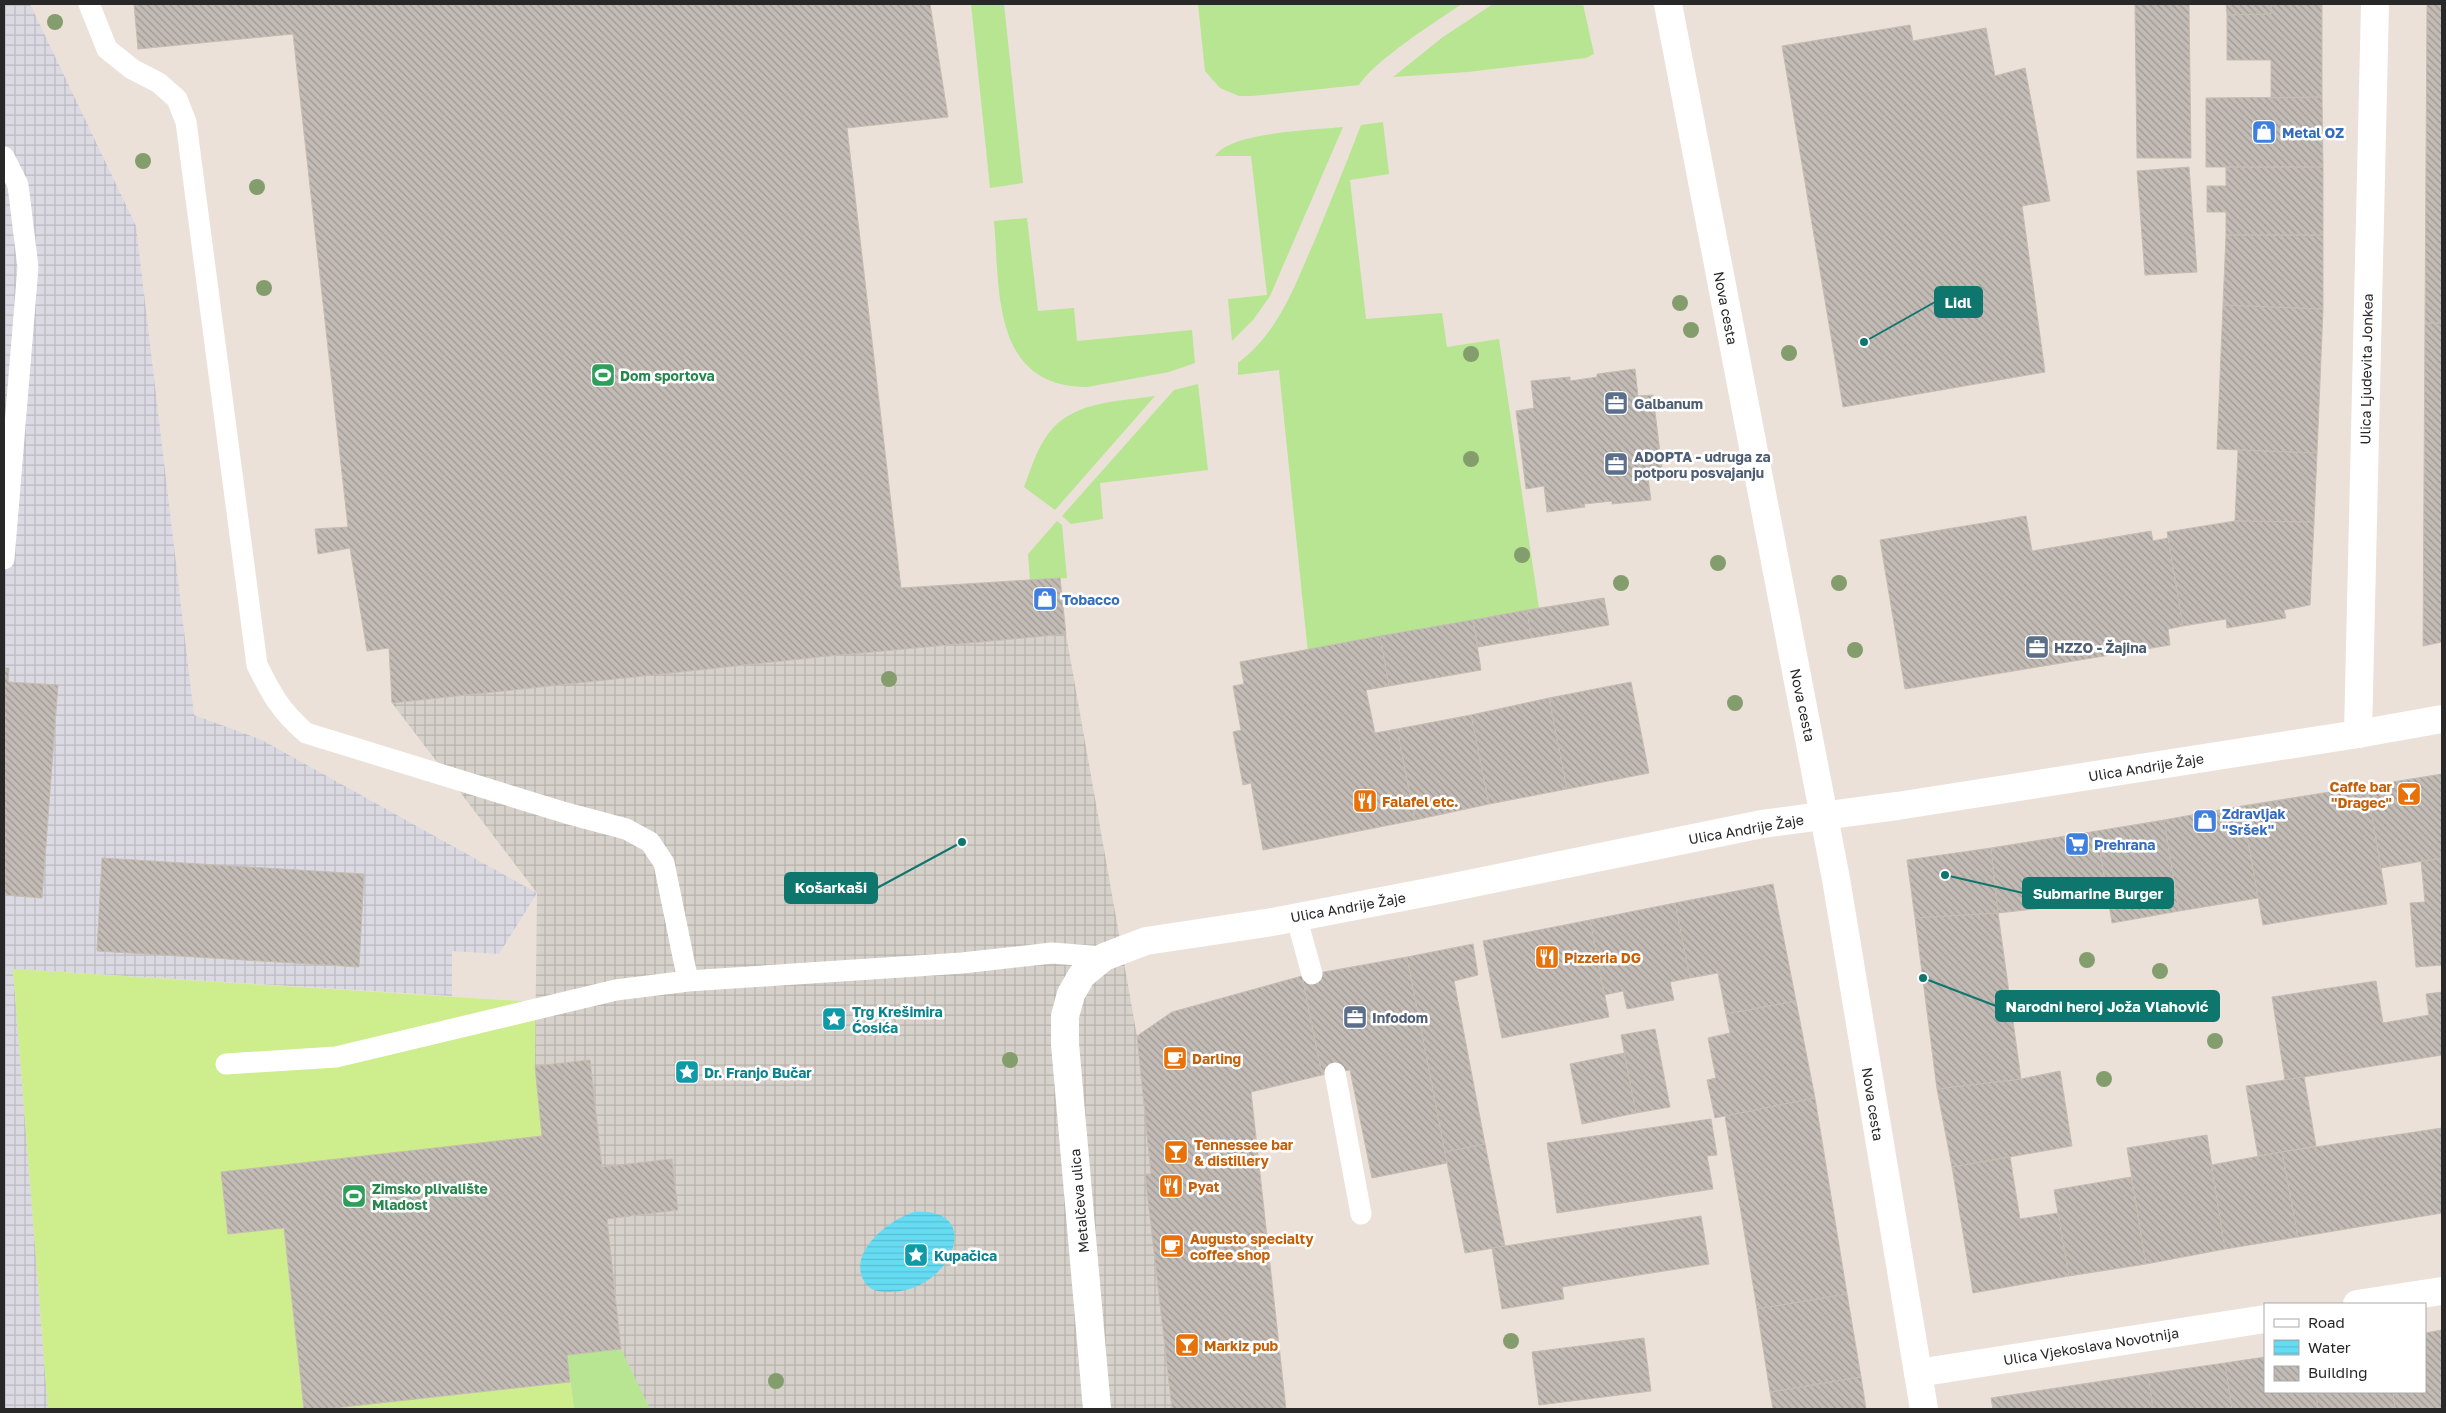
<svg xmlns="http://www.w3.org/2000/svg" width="2446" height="1413" viewBox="0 0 2446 1413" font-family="'Golos Text',sans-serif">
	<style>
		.industrial { fill: url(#industrial-grid) }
		.grass { fill: #b7e592 }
		.pitch { fill: #ceed8d }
		.plaza { fill: url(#plaza-grid) }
		.water { fill: url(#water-rules) }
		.building { fill: url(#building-back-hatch); stroke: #c6bdb2 }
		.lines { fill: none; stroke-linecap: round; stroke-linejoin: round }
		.service { stroke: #fff; stroke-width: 21 }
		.minor { stroke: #fff; stroke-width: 28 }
		.tertiary { stroke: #fff; stroke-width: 28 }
		.tree { fill: #849d6d }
		.labels { text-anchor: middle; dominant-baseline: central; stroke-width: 5; stroke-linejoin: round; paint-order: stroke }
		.shop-label { font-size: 14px; font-weight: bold; fill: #366cbe; stroke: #fff; text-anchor: start }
		.street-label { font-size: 14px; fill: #282828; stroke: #fff }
		.leisure-label { font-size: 14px; font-weight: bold; fill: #27864d; stroke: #fff; text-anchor: start }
		.service-label { font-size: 14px; font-weight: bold; fill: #4e5e75; stroke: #fff; text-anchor: start }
		.food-label { font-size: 14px; font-weight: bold; fill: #c56008; stroke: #fff; text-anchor: start }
		.culture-label { font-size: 14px; font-weight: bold; fill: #0d838f; stroke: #fff; text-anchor: start }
		.leader { fill: none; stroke: #0f766e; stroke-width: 2 }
		.callout-dot { fill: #0f766e; stroke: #fff; stroke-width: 2 }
		.callout { fill: #0f766e; stroke: #0f766e; stroke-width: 2 }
		.callout-label { font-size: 15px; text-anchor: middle; font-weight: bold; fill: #fff }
	</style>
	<defs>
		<pattern id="industrial-grid" width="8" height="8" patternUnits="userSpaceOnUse" patternTransform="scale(1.25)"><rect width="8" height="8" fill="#dbdae3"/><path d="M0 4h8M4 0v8" fill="none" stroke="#bcbbc3"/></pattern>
		<pattern id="plaza-grid" width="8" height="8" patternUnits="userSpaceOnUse" patternTransform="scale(1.25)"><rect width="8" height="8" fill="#d7d1cb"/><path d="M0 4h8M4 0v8" fill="none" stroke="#b9b3ae"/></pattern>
		<pattern id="water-rules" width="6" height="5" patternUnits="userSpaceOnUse" patternTransform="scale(1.25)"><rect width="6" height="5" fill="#66dcf3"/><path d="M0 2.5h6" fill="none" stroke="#58bdd0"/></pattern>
		<pattern id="building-back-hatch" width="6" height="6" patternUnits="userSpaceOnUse" patternTransform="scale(1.25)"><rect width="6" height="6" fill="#c3bbb5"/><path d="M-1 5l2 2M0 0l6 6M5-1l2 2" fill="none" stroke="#9e9893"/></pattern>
	</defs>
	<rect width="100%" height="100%" fill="#ebe1d8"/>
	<path class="industrial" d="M4 4H30L136 226 194 715 262 740 537 893 499 954 452 951V996L13 969 48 1409H4Z"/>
	<path class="grass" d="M971 4H1004L1023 183 990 188Z
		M1198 4H1462C1435 22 1375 60 1359 85L1252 96H1239L1220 88 1205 71Z
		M1493 4H1583L1594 54 1586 58 1468 72 1393 77 1443 37Z
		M1383 122 1389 174 1350 180 1366 319 1442 313 1447 347 1499 339 1539 608 1308 653 1279 370 1238 375V363C1279 332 1294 287 1314 242 1330 203 1346 164 1361 125Z
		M1343 127 1270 296 1253 320 1232 341 1228 299 1267 295 1251 156H1215C1230 132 1314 130 1343 127Z
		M1027 218 1038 311 1074 308 1077 341 1192 330 1195 363 1169 372 1087 387C991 387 1000 289 994 221Z
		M1198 384 1208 470 1100 483 1103 519 1071 524 1062 516 1174 390Z
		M1155 396 1055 510 1024 487C1030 472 1035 454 1044 440 1067 401 1115 402 1155 396Z
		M1057 521 1062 525 1067 578 1030 580 1028 554Z
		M650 1345 723 1409H574L567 1355Z"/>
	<path class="pitch" d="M13 969 534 1002 590 1060 602 1167 672 1159 678 1210 607 1219 621 1349 567 1355 574 1409H48Z"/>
	<path class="plaza" d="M1066 634 1137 1036 1151 1174H1145L1172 1409H650L621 1349 607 1219 678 1210 672 1160 602 1167 590 1060 535 1066 537 893 392 703 819 657Z"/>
	<path class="water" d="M914 1212C986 1206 952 1292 890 1292 879 1292 870 1291 864 1281 847 1252 890 1219 914 1212Z"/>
	<path class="building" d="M134 4H930L948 117 847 128 901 588 1060 578 1066 634 819 657 392 703 389 648 367 651 350 548 318 554 315 529 348 527 293 34 138 49Z
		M2135 4H2189L2191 158H2137Z
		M2226 4H2271V14L2227 15Z
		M2271 4H2322V97L2271 98V60H2227V15L2271 14Z
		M2427 4H2442V323H2425Z
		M1910 25 1913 41 1986 28 1995 76 2025 68 2050 201 2022 206 2045 372 1843 407 1782 46Z
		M2322 97 2323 167H2206V98Z
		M2189 167 2197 272 2145 275 2137 171Z
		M2226 167H2323V235H2226V212H2207V186H2226Z
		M2226 235H2323V309L2223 305Z
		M2223 305 2323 309 2317 453 2217 449Z
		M2425 323H2442V642L2423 646Z
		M1635 369 1638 396 1653 395 1662 469 1647 471 1651 500 1612 504V501L1584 504 1585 507 1547 512 1544 486 1526 489 1516 411 1534 408 1531 381 1570 377V381L1597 377V374Z
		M2238 450 2317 453 2314 522 2235 521Z
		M2026 516 2032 551 2151 531 2153 541 2168 538 2183 626 2168 629 2170 645 1905 689 1880 540Z
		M2235 521 2314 522 2310 605 2284 610 2286 618 2227 628 2226 619 2183 626 2167 532Z
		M1604 598 1609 625 1531 638 1527 610Z
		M1527 610 1531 638 1478 647 1473 620Z
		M1473 620 1481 670 1389 686 1380 636Z
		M1380 636 1389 686 1366 690 1375 733 1397 729 1415 820 1263 850 1251 783 1243 785 1233 732 1241 730 1233 686 1244 684 1240 662Z
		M4 668H9L8 682 58 685 42 898 4 895Z
		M1631 682 1649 773 1567 789 1549 698Z
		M1549 698 1567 789 1489 804 1471 715Z
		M1471 715 1489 804 1415 820 1397 729Z
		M2442 774V858L2381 868 2367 786Z
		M2367 786 2387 904 2263 925 2242 806Z
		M2242 806 2258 898 2179 911 2164 820Z
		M2164 820 2179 911 2112 923 2097 831Z
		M2097 831 2108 901 1998 913 1991 848Z
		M1991 848 1998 913 1915 918 1907 860Z
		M102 858 364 874 359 967 97 951Z
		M2442 858V965L2416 967 2410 903 2425 902 2421 861Z
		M1773 884 1796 1001 1726 1014 1718 973 1690 978 1675 903Z
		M1675 903 1690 978 1670 982 1674 1000 1627 1009 1623 991 1604 995 1590 920Z
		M1998 913 2021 1079 1937 1089 1915 918Z
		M1590 920 1609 1017 1502 1038 1483 941Z
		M1473 944 1478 975 1454 981 1485 1144 1445 1152 1407 957Z
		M1407 957 1447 1163 1372 1178 1350 1070 1322 1075 1302 976Z
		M1302 976 1322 1075 1251 1092 1286 1409H1172L1145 1174H1151L1137 1036 1172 1012Z
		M2376 981 2383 1023 2429 1015 2426 994 2442 992V1055L2285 1080 2272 997Z
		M1796 1001 1815 1098 1715 1118 1707 1080 1716 1078 1708 1038 1730 1033 1726 1014Z
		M1655 1029 1670 1107 1636 1113 1621 1035Z
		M1624 1053 1636 1113 1582 1124 1570 1064Z
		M590 1060 602 1167 672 1159 678 1210 607 1219 621 1349 567 1355 570 1382 325 1409H304L284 1228 228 1234 221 1172 542 1136 535 1066Z
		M2060 1071 2072 1146 1952 1167 1937 1089 2021 1079Z
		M2304 1077 2316 1146 2258 1156 2246 1086Z
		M1815 1098 1847 1294 1757 1309 1725 1116Z
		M1711 1119 1717 1155 1707 1156 1713 1189 1557 1213 1547 1143Z
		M2442 1128V1213L2298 1237 2282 1152Z
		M2207 1135 2225 1249 2146 1264 2127 1148Z
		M1485 1144 1505 1246 1465 1253 1445 1152Z
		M2282 1152 2298 1237 2225 1249 2211 1165Z
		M2010 1157 2020 1219 2058 1213 2069 1276 1973 1293 1952 1167Z
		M2131 1177 2146 1264 2069 1276 2054 1190Z
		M1701 1216 1709 1264 1562 1287 1564 1299 1502 1309 1492 1248Z
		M1847 1294 1861 1377 1770 1392 1757 1309Z
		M2442 1330V1409H2395L2393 1392H2425V1333Z
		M1644 1338 1651 1391 1539 1405 1532 1352Z
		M2265 1357V1392H2316L2318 1409H2232L2225 1363Z
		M2225 1363 2232 1409H2153L2148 1374Z
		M2148 1374 2153 1409H1993L1991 1398Z
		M1861 1377 1866 1409H1773L1770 1392Z
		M2316 1392H2393L2395 1409H2318Z"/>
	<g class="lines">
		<path class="service" d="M89 4 107 49 132 69 159 83 177 99 186 122 257 665C272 695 280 710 306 733L566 813 626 829 650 842 664 863 688 981 616 990 336 1057 226 1064
			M4 157 18 185 28 267 4 559
			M1296 916 1312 974
			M688 981 962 963 1052 953 1104 957
			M1335 1073 1361 1214"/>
		<path class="minor" d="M2358 734 2375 4
			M2357 1304 2442 1291
			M1918 1373 2265 1319"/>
		<path class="tertiary" d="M1668 4 1836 879 1924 1409
			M1097 1409 1065 1044V1016L1071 994 1082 975 1104 957 1146 941 1272 922 1439 890 1762 824 1897 806 2358 734 2442 719"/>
	</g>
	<g class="tree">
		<circle cx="55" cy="22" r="8"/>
		<circle cx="143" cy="161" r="8"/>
		<circle cx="257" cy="187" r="8"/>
		<circle cx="264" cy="288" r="8"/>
		<circle cx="1680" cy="303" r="8"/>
		<circle cx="1691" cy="330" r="8"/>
		<circle cx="1789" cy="353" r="8"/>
		<circle cx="1471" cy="354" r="8"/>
		<circle cx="1471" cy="459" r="8"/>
		<circle cx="1522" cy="555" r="8"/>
		<circle cx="1718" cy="563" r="8"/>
		<circle cx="1621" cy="583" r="8"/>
		<circle cx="1839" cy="583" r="8"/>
		<circle cx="1855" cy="650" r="8"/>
		<circle cx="889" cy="679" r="8"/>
		<circle cx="1735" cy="703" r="8"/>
		<circle cx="2087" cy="960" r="8"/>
		<circle cx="2160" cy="971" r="8"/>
		<circle cx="2215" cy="1041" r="8"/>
		<circle cx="1010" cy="1060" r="8"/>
		<circle cx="2104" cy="1079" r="8"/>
		<circle cx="1511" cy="1341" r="8"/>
		<circle cx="776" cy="1381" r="8"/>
	</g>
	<defs>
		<symbol id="shop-square" viewBox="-11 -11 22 22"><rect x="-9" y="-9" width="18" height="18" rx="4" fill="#3f7fe0" stroke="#fff"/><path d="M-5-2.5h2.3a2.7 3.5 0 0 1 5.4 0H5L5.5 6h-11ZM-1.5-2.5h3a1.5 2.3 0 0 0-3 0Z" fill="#fff"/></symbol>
		<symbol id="stadium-square" viewBox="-11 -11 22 22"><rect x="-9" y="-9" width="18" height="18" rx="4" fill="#2e9e5b" stroke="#fff"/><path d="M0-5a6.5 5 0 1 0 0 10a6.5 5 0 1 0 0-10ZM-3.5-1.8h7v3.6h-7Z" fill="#fff"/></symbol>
		<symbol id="office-square" viewBox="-11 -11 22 22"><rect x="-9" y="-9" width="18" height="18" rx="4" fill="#5c6f8a" stroke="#fff"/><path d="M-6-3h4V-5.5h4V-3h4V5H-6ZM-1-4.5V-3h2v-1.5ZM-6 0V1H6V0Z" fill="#fff"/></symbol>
		<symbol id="bar-square" viewBox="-11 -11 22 22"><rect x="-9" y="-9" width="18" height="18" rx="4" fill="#e8710a" stroke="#fff"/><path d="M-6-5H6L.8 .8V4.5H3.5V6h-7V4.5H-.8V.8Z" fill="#fff"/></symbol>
		<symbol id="restaurant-square" viewBox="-11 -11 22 22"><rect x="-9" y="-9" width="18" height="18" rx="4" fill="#e8710a" stroke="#fff"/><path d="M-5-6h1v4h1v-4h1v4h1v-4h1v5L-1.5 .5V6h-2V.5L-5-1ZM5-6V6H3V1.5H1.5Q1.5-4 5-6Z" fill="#fff"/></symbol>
		<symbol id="supermarket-square" viewBox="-11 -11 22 22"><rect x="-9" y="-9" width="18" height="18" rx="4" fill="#3f7fe0" stroke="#fff"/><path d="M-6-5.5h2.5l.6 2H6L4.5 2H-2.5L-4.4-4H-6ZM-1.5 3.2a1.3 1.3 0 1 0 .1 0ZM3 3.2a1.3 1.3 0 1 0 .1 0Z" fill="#fff"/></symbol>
		<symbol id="sight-square" viewBox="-11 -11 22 22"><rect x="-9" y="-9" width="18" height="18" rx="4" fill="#0f9aa8" stroke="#fff"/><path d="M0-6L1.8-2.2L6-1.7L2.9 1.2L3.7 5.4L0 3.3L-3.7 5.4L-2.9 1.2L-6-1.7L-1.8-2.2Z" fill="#fff"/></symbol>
		<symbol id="cafe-square" viewBox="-11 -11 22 22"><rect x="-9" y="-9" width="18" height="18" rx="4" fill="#e8710a" stroke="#fff"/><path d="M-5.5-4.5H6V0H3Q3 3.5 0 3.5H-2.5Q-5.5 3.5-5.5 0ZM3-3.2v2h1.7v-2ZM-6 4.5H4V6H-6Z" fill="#fff"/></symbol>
	</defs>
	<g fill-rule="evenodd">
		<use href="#shop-square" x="2250" y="118" width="28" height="28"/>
		<use href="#stadium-square" x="589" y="361" width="28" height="28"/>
		<use href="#office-square" x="1602" y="389" width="28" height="28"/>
		<use href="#office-square" x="1602" y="450" width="28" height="28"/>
		<use href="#shop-square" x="1031" y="585" width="28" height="28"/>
		<use href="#office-square" x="2023" y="633" width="28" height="28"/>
		<use href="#bar-square" x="2395" y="780" width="28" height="28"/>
		<use href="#restaurant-square" x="1351" y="787" width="28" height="28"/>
		<use href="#shop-square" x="2191" y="807" width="28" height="28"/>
		<use href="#supermarket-square" x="2063" y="830" width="28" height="28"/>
		<use href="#restaurant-square" x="1533" y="943" width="28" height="28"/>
		<use href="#office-square" x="1341" y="1003" width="28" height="28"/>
		<use href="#sight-square" x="820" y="1005" width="28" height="28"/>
		<use href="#cafe-square" x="1161" y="1044" width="28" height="28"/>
		<use href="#sight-square" x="673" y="1058" width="28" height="28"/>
		<use href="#bar-square" x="1162" y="1138" width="28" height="28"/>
		<use href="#restaurant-square" x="1157" y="1172" width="28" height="28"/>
		<use href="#stadium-square" x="340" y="1182" width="28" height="28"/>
		<use href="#cafe-square" x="1158" y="1232" width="28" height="28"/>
		<use href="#sight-square" x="902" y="1241" width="28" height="28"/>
		<use href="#bar-square" x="1173" y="1331" width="28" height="28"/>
	</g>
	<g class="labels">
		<g class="shop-label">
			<text x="2282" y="132">Metal OZ</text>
			<text x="1062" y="599">Tobacco</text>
			<text x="2222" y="813">Zdravljak<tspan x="2222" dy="16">"Sršek"</tspan></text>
			<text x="2094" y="844">Prehrana</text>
		</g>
		<g class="street-label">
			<text transform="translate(1726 308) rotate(79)">Nova cesta</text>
			<text transform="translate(2366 369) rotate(-89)">Ulica Ljudevita Jonkea</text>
			<text transform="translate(1803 705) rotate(78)">Nova cesta</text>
			<text transform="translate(2146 767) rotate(-9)">Ulica Andrije Žaje</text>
			<text transform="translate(1746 829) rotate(-10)">Ulica Andrije Žaje</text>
			<text transform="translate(1348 907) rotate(-10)">Ulica Andrije Žaje</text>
			<text transform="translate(1873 1104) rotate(81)">Nova cesta</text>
			<text transform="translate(1079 1201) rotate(-95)">Metalčeva ulica</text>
			<text transform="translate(2091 1346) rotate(-9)">Ulica Vjekoslava Novotnija</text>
		</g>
		<g class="leisure-label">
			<text x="620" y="375">Dom sportova</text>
			<text x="372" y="1188">Zimsko plivalište<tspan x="372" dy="16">Mladost</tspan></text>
		</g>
		<g class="service-label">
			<text x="1634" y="403">Galbanum</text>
			<text x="1634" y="456">ADOPTA - udruga za<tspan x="1634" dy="16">potporu posvajanju</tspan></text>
			<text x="2054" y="647">HZZO - Žajina</text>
			<text x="1372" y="1017">Infodom</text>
		</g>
		<g class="food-label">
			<text x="2392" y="786" text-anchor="end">Caffe bar<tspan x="2392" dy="16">"Dragec"</tspan></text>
			<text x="1382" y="801">Falafel etc.</text>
			<text x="1564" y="957">Pizzeria DG</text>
			<text x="1192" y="1058">Darling</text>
			<text x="1194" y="1144">Tennessee bar<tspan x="1194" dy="16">&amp; distillery</tspan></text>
			<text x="1188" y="1186">Pyat</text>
			<text x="1190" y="1238">Augusto specialty<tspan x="1190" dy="16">coffee shop</tspan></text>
			<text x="1204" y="1345">Markiz pub</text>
		</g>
		<g class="culture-label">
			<text x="852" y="1011">Trg Krešimira<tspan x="852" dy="16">Ćosića</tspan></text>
			<text x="704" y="1072">Dr. Franjo Bučar</text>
			<text x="934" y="1255">Kupačica</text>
		</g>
	</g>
	<path class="leader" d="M1864 342L1935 302M962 842L877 888M1945 875L2023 893M1923 978L1996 1006"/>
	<g class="callout-dot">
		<circle cx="1864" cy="342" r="5"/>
		<circle cx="962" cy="842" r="5"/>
		<circle cx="1945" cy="875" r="5"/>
		<circle cx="1923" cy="978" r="5"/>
	</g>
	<g class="callout">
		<rect x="1935" y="287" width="47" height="30" rx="5"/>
		<rect x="785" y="873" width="92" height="30" rx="5"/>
		<rect x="2023" y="878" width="150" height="30" rx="5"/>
		<rect x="1996" y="991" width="223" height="30" rx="5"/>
	</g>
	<g class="callout-label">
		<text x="1958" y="308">Lidl</text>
		<text x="831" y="893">Košarkaši</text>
		<text x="2098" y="899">Submarine Burger</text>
		<text x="2107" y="1012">Narodni heroj Joža Vlahović</text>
	</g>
	<rect width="2446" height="1413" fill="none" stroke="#282828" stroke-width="10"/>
	<rect x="2264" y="1303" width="162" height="90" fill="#ffffff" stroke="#a9a9a9"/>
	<rect x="2274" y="1319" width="25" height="8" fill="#ffffff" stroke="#a9a9a9"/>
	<text x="2308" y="1328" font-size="15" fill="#282828">Road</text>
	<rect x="2274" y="1340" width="25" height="15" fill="url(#water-rules)" stroke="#a9a9a9"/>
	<text x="2308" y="1353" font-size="15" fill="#282828">Water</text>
	<rect x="2274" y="1366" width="25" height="15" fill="url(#building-back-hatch)" stroke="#a9a9a9"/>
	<text x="2308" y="1378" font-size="15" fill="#282828">Building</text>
</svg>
